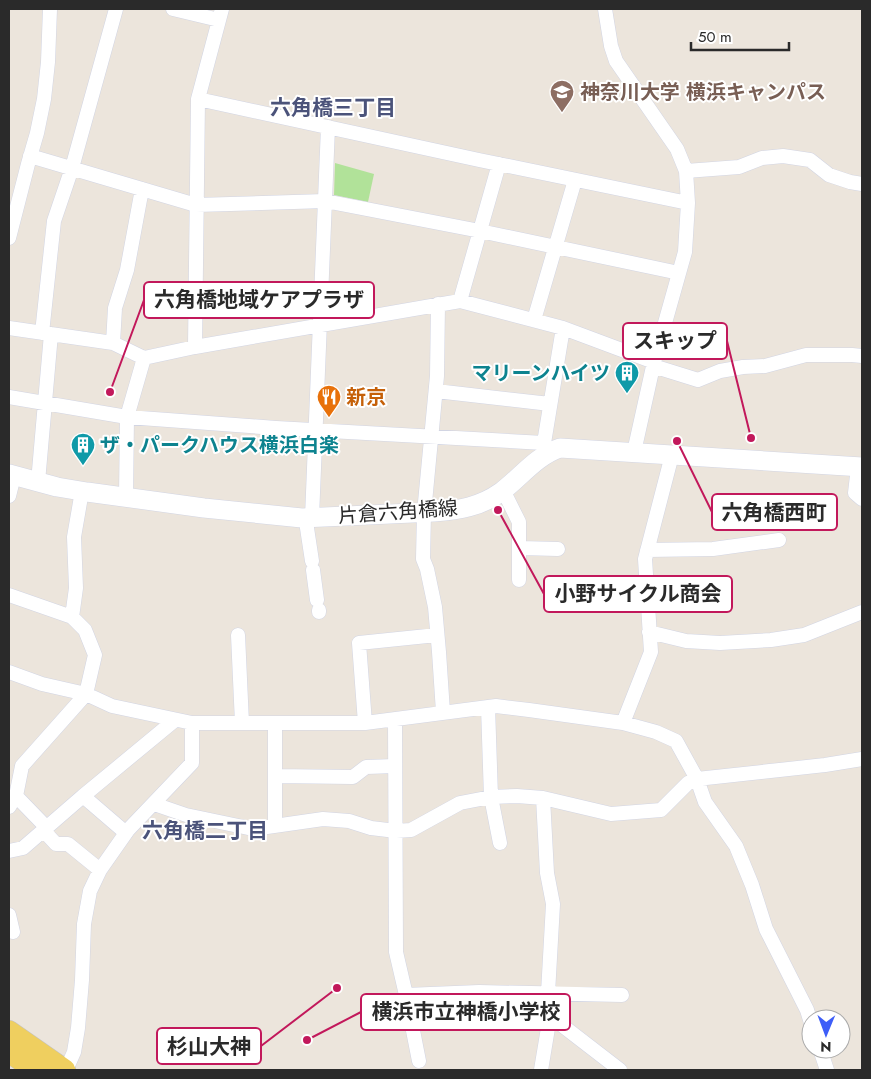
<svg xmlns="http://www.w3.org/2000/svg" width="871" height="1079" viewBox="0 0 871 1079" font-family="Jost,'Noto Sans JP',sans-serif">
	<style>
		.green { fill: #b1e299 }
		.lines { fill: none; stroke-linecap: round; stroke-linejoin: round }
		.street-casing { stroke: #d2d5e3; stroke-width: 15 }
		.secondary-casing { stroke: #d2d5e3; stroke-width: 20 }
		.primary-casing { stroke: #c3c3c3; stroke-width: 22 }
		.street { stroke: #fff; stroke-width: 14 }
		.secondary { stroke: #fff; stroke-width: 19 }
		.primary { stroke: #efcf5f; stroke-width: 21 }
		.labels { text-anchor: middle; dominant-baseline: central; stroke-width: 4; stroke-linejoin: round; paint-order: stroke }
		.education-label { font-size: 20px; font-weight: bold; fill: #785e54; stroke: #fff; text-anchor: start }
		.culture-label { font-size: 20px; font-weight: bold; fill: #0d838f; stroke: #fff; text-anchor: end }
		.food-label { font-size: 20px; font-weight: bold; fill: #c56008; stroke: #fff; text-anchor: start }
		.street-label { font-size: 20px; fill: #2a2a2a; stroke: #fff }
		.neighbourhood-label { font-size: 21px; font-weight: bold; fill: #4b537a; stroke: #fff }
		.leader { fill: none; stroke: #c2185b; stroke-width: 2 }
		.callout-dot { fill: #c2185b; stroke: #fff; stroke-width: 2 }
		.callout { fill: #fff; stroke: #c2185b; stroke-width: 2 }
		.callout-label { font-size: 21px; text-anchor: middle; font-weight: bold; fill: #2a2a2a }
	</style>
	<rect width="100%" height="100%" fill="#ece5dc"/>
	<path class="green" d="M335 163 374 174 368 202 334 195Z"/>
	<g class="lines">
		<defs>
			<path id="street" d="M173 9 219 20
				M605 9 611 46 616 61 677 149 686 171 688 203 685 252 654 362 634 452
				M198 99 479 160 688 203
				M30 156 196 205 325 201 480 231 679 273
				M686 171 739 167 762 158 783 156 810 160 829 175 850 182 862 184
				M9 238 28 164 37 133 44 99 48 62 50 9
				M460 301 499 164
				M438 304 437 376 424 513 423 559 427 569 435 607 439 652 443 712
				M534 320 575 180
				M9 328 113 343 144 358 195 347 460 301 563 328 654 362
				M42 333 54 221 72 168 116 9
				M113 343 115 308 127 270 142 189
				M195 347 198 99 222 9
				M653 366 698 380 720 371 743 367 765 366 806 355H852L862 356
				M436 391 550 404
				M9 397 127 417 276 428 544 443 550 451
				M544 443 563 328
				M858 467 855 493 862 499
				M38 482 51 334
				M503 490 519 522V580
				M9 496 14 476
				M126 497 127 417 144 358
				M312 517 328 127
				M307 518V528L312 561
				M520 548 558 549
				M647 550 713 549 779 540
				M313 570 317 600
				M9 595 72 617 85 630 95 655 86 694 22 766 16 796 9 807
				M319 610V612
				M72 617 76 588 74 537 82 491
				M649 632 686 641 720 643 771 640 804 635 862 612
				M238 635 242 723
				M9 672 42 684 86 694 112 706 192 723H365L496 706 529 710 623 723 656 732 676 741 697 779 705 802 736 846 752 885 766 929 807 1010 811 1023
				M488 707 491 797 500 843
				M395 719 396 952 406 995 419 1061
				M365 723 359 643 437 635
				M623 723 651 652 645 559 672 455
				M275 776 353 777 366 767 395 766
				M16 796 47 828
				M83 796 126 833
				M154 804 186 815 253 829 323 819 349 821 371 828 396 831 411 830 460 803 491 797 517 796 543 798 611 814 661 810 688 783 697 779 825 765 862 759
				M275 826V723
				M44 831 56 844H68L100 870
				M9 851 23 848 83 796 175 720
				M9 915 13 932
				M406 995 479 992 622 995
				M550 1016 620 1070
				M820 1049 827 1070
				M66 1070 74 1052 78 1028 82 980 84 924 90 891 100 870 128 830 192 763V723
				M541 1070 550 1016 548 993 553 904 547 873 543 798"/>
			<path id="secondary" d="M9 474 57 487 87 492 204 508 302 518 434 512C459 510 480 507 501 492 521 477 536 456 560 448L862 467"/>
			<path id="primary" d="M9 1031 65 1070
				M9 1052 35 1070"/>
		</defs>
		<use href="#street" class="street-casing"/>
		<use href="#secondary" class="secondary-casing"/>
		<use href="#primary" class="primary-casing"/>
		<use href="#street" class="street"/>
		<use href="#secondary" class="secondary"/>
		<use href="#primary" class="primary"/>
	</g>
	<defs>
		<symbol id="university-pin" viewBox="-11 -11 22 30"><path d="M0 17L-7.5 6A9.5 9.5 0 1 1 7.5 6Z" fill="#8d6e63" stroke="#fff"/><path d="M0-5L7-2L0 1L-7-2ZM-4 1L0 2.5L4 1V4Q0 6-4 4Z" fill="#fff"/></symbol>
		<symbol id="building-pin" viewBox="-11 -11 22 30"><path d="M0 17L-7.5 6A9.5 9.5 0 1 1 7.5 6Z" fill="#0f9aa8" stroke="#fff"/><path d="M-4-6H4V6H1V3H-1V6H-4ZM-2.5-4.3h1.7v1.8h-1.7ZM.8-4.3h1.7v1.8H.8ZM-2.5-1h1.7V.8h-1.7ZM.8-1h1.7V.8H.8Z" fill="#fff"/></symbol>
		<symbol id="restaurant-pin" viewBox="-11 -11 22 30"><path d="M0 17L-7.5 6A9.5 9.5 0 1 1 7.5 6Z" fill="#e8710a" stroke="#fff"/><path d="M-5-6h1v4h1v-4h1v4h1v-4h1v5L-1.5 .5V6h-2V.5L-5-1ZM5-6V6H3V1.5H1.5Q1.5-4 5-6Z" fill="#fff"/></symbol>
	</defs>
	<g fill-rule="evenodd">
		<use href="#university-pin" x="548" y="78" width="28" height="38"/>
		<use href="#building-pin" x="613" y="359" width="28" height="38"/>
		<use href="#restaurant-pin" x="315" y="383" width="28" height="38"/>
		<use href="#building-pin" x="69" y="431" width="28" height="38"/>
	</g>
	<g class="labels">
		<g class="education-label">
			<text x="580" y="92">神奈川大学 横浜キャンパス</text>
		</g>
		<g class="culture-label">
			<text x="610" y="373">マリーンハイツ</text>
			<text x="100" y="445" text-anchor="start">ザ・パークハウス横浜白楽</text>
		</g>
		<g class="food-label">
			<text x="346" y="397">新京</text>
		</g>
		<g class="street-label">
			<text transform="translate(398 512) rotate(-4)">片倉六角橋線</text>
		</g>
		<g class="neighbourhood-label">
			<text x="333" y="108">六角橋三丁目</text>
			<text x="205" y="831">六角橋二丁目</text>
		</g>
	</g>
	<path class="leader" d="M110 392L144 300M751 438L727 341M677 441L712 512M498 510L544 594M307 1040L361 1012M337 988L261 1046"/>
	<g class="callout-dot">
		<circle cx="110" cy="392" r="5"/>
		<circle cx="751" cy="438" r="5"/>
		<circle cx="677" cy="441" r="5"/>
		<circle cx="498" cy="510" r="5"/>
		<circle cx="307" cy="1040" r="5"/>
		<circle cx="337" cy="988" r="5"/>
	</g>
	<g class="callout">
		<rect x="144" y="282" width="230" height="36" rx="5"/>
		<rect x="623" y="323" width="104" height="36" rx="5"/>
		<rect x="712" y="494" width="125" height="36" rx="5"/>
		<rect x="544" y="576" width="188" height="36" rx="5"/>
		<rect x="361" y="994" width="209" height="36" rx="5"/>
		<rect x="157" y="1028" width="104" height="36" rx="5"/>
	</g>
	<g class="callout-label">
		<text x="259" y="307">六角橋地域ケアプラザ</text>
		<text x="675" y="348">スキップ</text>
		<text x="774" y="520">六角橋西町</text>
		<text x="638" y="601">小野サイクル商会</text>
		<text x="466" y="1019">横浜市立神橋小学校</text>
		<text x="209" y="1054">杉山大神</text>
	</g>
	<rect width="871" height="1079" fill="none" stroke="#2a2a2a" stroke-width="20"/>
	<g transform="translate(826 1034) rotate(181)"><circle r="24" fill="#ffffff" stroke="#aaaaaa"/>
	<path d="M0-4L9 19L0 12L-9 19Z" fill="#3e5ef8"/>
	<text y="-8" font-size="14" font-weight="bold" text-anchor="middle" fill="#2a2a2a">N</text>
	</g>
	<path d="M691 42v8h98v-8" fill="none" stroke="#2a2a2a" stroke-width="2.5"/>
	<text x="698" y="42" font-size="15" fill="#2a2a2a" stroke="#ffffff" stroke-width="4" paint-order="stroke">50 m</text>
</svg>
